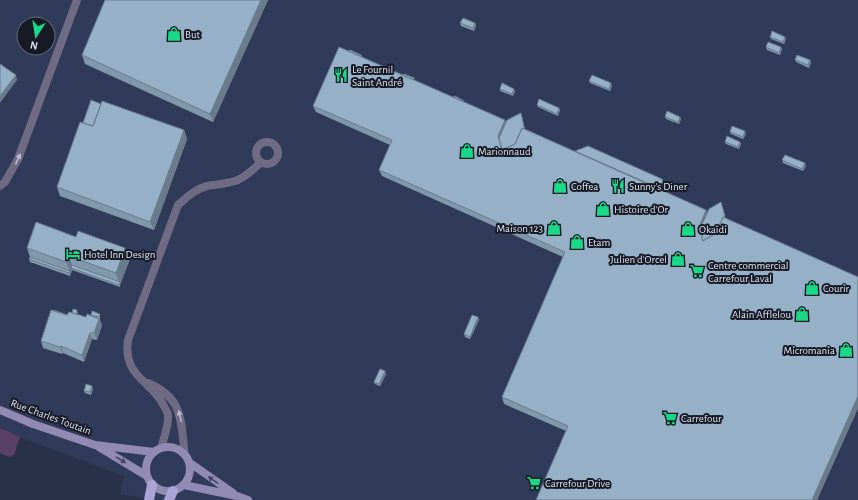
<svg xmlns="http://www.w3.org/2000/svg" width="858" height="500" viewBox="0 0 858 500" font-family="'Alegreya Sans',sans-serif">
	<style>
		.built { fill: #303a59; fill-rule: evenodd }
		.green { fill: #5a3f67 }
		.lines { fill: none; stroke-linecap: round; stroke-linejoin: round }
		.street { stroke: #6f6b85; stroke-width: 8 }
		.secondary { stroke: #918bb3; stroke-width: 8 }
		.primary { stroke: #aba3d6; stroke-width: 10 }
		.wall { fill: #8197ac }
		.shaded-wall { fill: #697b8c }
		.building { fill: #96b0c8; stroke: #697b8c }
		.oneway { fill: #b6b9cc }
		.oneway2 { fill: #47475e }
		.labels { text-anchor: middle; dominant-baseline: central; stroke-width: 4; stroke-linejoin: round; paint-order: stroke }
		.poi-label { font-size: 11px; fill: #dde3f3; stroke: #161a25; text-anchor: start }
		.street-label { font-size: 11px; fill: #dde3f3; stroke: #161a25 }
	</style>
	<rect width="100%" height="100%" fill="#29324a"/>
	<path class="built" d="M0 0H858V500H157L120 494 124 476 20 437 0 428ZM24 24H48V48H24Z"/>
	<path class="green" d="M0 428 20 437 14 455 9 457 0 453Z"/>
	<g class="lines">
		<path class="street" d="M256 153a11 11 0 1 1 22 0a11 11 0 1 1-22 0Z
			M0 186 5 182 18 159 77 0
			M148 383C185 399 180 421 185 455
			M161 448C164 438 169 425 168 414 167 412 165 408 164 406 151 379 123 378 128 340L178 205C187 197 195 189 207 186 217 184 228 184 238 180 246 176 254 169 260 163"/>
		<path class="secondary" d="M0 410 33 424 95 445 154 452
			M146 469a22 22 0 1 1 44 0a22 22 0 1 1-44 0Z
			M99 447 147 476
			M190 463 233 493
			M184 485 237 496 248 500"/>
		<path class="primary" d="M149 500 152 485
			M169 500 173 491"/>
	</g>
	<path class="wall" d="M268 0 213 122 85 64 82 55Z
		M460 23H475L476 26 474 31 461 26Z
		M770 37 786 39 784 44 771 39Z
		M766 47H781L782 49 780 55 767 50Z
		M795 60H810L811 62 809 68 796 62Z
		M414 80 464 102 506 122 521 113 525 129 706 210 707 212 726 219 858 277V408L817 500 566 431 504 404 502 397 563 257 382 176 379 170 390 145 316 112 313 106Z
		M589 81 612 86 610 91 590 83Z
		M500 89 515 91 513 96 500 91Z
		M101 104 184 130 187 139 154 230 60 196 57 187 83 123Z
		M537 105 559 108 560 110 558 116 538 107Z
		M665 117H680L681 119 679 124 666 119Z
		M730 132 746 134 743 139 731 134Z
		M725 142H740L741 144 739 149 726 144Z
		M782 160 806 166 803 171 783 163Z
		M76 237 125 248 127 253 131 256 120 285V287L72 270 70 276 30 262 29 259 30 257 27 248Z
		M77 310 78 313 77 314 86 317 91 315 100 314V320L102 325 97 340 92 339 84 362 63 353 62 354 43 348 41 341 67 315Z
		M478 317 479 320 470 339 465 337 464 334Z
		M385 371 386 374 380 386 375 384 374 382Z
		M92 386 93 389 91 395 85 393 84 391Z"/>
	<path class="shaded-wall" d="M261 0H268L213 122 210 114Z
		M475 23 476 26 474 31 473 28Z
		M785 37 786 39 784 44 783 42Z
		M781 47 782 49 780 55 779 53Z
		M810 60 811 62 809 68 808 65Z
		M16 75 17 80 0 103V96Z
		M611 83 612 86 610 91 609 89Z
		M514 89 515 91 513 96 512 94Z
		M559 108 560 110 558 116 557 114Z
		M680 117 681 119 679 124 678 122Z
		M505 120 507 127 500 143 498 136Z
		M184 130 187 139 154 230 150 222Z
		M745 131 746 134 743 139V137Z
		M740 142 741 144 739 149 738 147Z
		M805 163 806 166 803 171 802 169Z
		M706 210 709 217 703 243 699 227Z
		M125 248 129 257 130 254 131 256 120 285 116 273Z
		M69 256 73 268H71L72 270 70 276 69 273 70 271 66 262Z
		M478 317 479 320 470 339V337Z
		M99 319 102 325 97 340 94 333Z
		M90 333 92 339 84 362 82 355Z
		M61 346 63 353 62 354 60 347Z
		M385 371 386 374 380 386 379 384Z
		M92 386 93 389 91 395 90 392Z
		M858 396V408L817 500H812Z"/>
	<path class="building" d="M105 0H261L210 114 82 55Z
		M463 18 475 23 473 28 460 23Z
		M772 31 785 37 783 42 770 37Z
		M768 42 781 47 779 53 766 47Z
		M339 47 505 120 498 136 502 150 515 144 522 128 706 210 699 227 703 241 716 233 723 217 858 277V396L812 500H536L568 426 502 397 565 252 379 170 392 140 313 106Z
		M350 50 361 55 362 57 348 51Z
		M797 55 810 60 808 65 795 60Z
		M0 64 16 75 0 96Z
		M404 74 414 78V80L402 75Z
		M592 75 611 83 609 89 589 81Z
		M502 83 514 89 512 94 500 89Z
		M455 96 464 101V102L453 97Z
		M539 99 559 108 557 114 537 105Z
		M91 100 101 104 93 126 83 123Z
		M102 101 184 130 150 222 57 187 80 122 93 126Z
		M667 111 680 117 678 122 665 117Z
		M521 113 524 127V129L522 128 515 144 502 150 499 138 507 120Z
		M732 126 745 131 743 137 730 132Z
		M727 136 740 142 738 147 725 142Z
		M588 146 662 179 667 192 575 151Z
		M785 155 805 163 802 169 782 160Z
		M721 202 725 216 724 218 723 217 716 233 703 241 700 229 709 209Z
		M36 222 76 237 78 231 125 248 116 273 69 256 66 262 27 248Z
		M127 253 130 254 129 257Z
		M30 257 70 271 69 273 29 259Z
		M72 265 120 282 119 285 71 268Z
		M73 309 77 310 76 314H77L72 313Z
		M51 310 67 315 69 312 86 317 87 314 99 319 94 333H90L82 355 61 346 60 347 41 341Z
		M54 310 67 315 54 311Z
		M92 311 100 314 99 317 91 315Z
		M472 315 478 317 470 337 464 334Z
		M380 369 385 371 379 384 374 382Z
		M86 384 92 386 90 392 84 391Z"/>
	<defs><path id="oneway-solid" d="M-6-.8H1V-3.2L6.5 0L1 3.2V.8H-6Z"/></defs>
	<g class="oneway">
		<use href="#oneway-solid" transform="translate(18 159) rotate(-65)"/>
		<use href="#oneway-solid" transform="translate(180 416) rotate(-103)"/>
	</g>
	<g class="oneway2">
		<use href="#oneway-solid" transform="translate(121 460) rotate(31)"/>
		<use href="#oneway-solid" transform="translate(213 480) rotate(-146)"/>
	</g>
	<defs>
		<symbol id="shop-bare" viewBox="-9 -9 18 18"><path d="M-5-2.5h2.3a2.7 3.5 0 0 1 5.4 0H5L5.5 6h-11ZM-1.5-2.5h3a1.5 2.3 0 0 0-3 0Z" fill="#19d988" stroke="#161a25" stroke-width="2.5" paint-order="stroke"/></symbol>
		<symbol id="restaurant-bare" viewBox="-9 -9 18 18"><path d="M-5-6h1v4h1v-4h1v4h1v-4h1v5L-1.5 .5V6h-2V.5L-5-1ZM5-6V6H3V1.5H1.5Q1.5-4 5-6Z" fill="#19d988" stroke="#161a25" stroke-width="2.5" paint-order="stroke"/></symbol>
		<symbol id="hotel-bare" viewBox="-9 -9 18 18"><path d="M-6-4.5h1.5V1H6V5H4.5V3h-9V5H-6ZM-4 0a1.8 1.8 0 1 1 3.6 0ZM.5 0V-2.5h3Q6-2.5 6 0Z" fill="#19d988" stroke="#161a25" stroke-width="2.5" paint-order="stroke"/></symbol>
		<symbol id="supermarket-bare" viewBox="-9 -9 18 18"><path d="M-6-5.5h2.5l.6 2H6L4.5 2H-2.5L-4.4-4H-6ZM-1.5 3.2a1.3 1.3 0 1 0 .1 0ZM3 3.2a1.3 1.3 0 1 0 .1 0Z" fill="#19d988" stroke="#161a25" stroke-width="2.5" paint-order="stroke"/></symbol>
	</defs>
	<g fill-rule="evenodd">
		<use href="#shop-bare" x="164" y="24" width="20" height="20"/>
		<use href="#restaurant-bare" x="331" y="65" width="20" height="20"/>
		<use href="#shop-bare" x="457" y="141" width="20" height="20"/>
		<use href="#shop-bare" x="550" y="176" width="20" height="20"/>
		<use href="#restaurant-bare" x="608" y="176" width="20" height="20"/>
		<use href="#shop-bare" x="593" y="199" width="20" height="20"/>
		<use href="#shop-bare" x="544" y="218" width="20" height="20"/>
		<use href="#shop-bare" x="678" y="219" width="20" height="20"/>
		<use href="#shop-bare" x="567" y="232" width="20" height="20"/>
		<use href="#hotel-bare" x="63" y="244" width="20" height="20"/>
		<use href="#shop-bare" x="668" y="249" width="20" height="20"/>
		<use href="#supermarket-bare" x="687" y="261" width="20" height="20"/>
		<use href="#shop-bare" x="802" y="278" width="20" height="20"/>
		<use href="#shop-bare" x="792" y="304" width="20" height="20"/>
		<use href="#shop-bare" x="836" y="340" width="20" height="20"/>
		<use href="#supermarket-bare" x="660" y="408" width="20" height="20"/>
		<use href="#supermarket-bare" x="524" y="473" width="20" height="20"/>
	</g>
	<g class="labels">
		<g class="poi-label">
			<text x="185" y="34">But</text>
			<text x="352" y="69">Le Fournil<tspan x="352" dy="13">Saint André</tspan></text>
			<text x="478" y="151">Marionnaud</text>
			<text x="571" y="186">Coffea</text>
			<text x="629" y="186">Sunny's Diner</text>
			<text x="614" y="209">Histoire d'Or</text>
			<text x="543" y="228" text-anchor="end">Maison 123</text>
			<text x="699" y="229">Okaïdi</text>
			<text x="588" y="242">Etam</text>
			<text x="84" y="254">Hotel Inn Design</text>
			<text x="667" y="259" text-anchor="end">Julien d'Orcel</text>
			<text x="708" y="265">Centre commercial<tspan x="708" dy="13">Carrefour Laval</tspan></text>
			<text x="823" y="288">Courir</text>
			<text x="791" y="314" text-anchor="end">Alain Afflelou</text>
			<text x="835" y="350" text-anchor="end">Micromania</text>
			<text x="681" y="418">Carrefour</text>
			<text x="545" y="483">Carrefour Drive</text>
		</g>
		<g class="street-label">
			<text transform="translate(51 417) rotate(20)">Rue Charles Toutain</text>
		</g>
	</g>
	<g transform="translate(36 36) rotate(192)"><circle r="19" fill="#161a25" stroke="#666a77"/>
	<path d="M0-3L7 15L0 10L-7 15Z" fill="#19d988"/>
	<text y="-6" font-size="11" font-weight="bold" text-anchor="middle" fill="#dde3f3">N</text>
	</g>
</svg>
